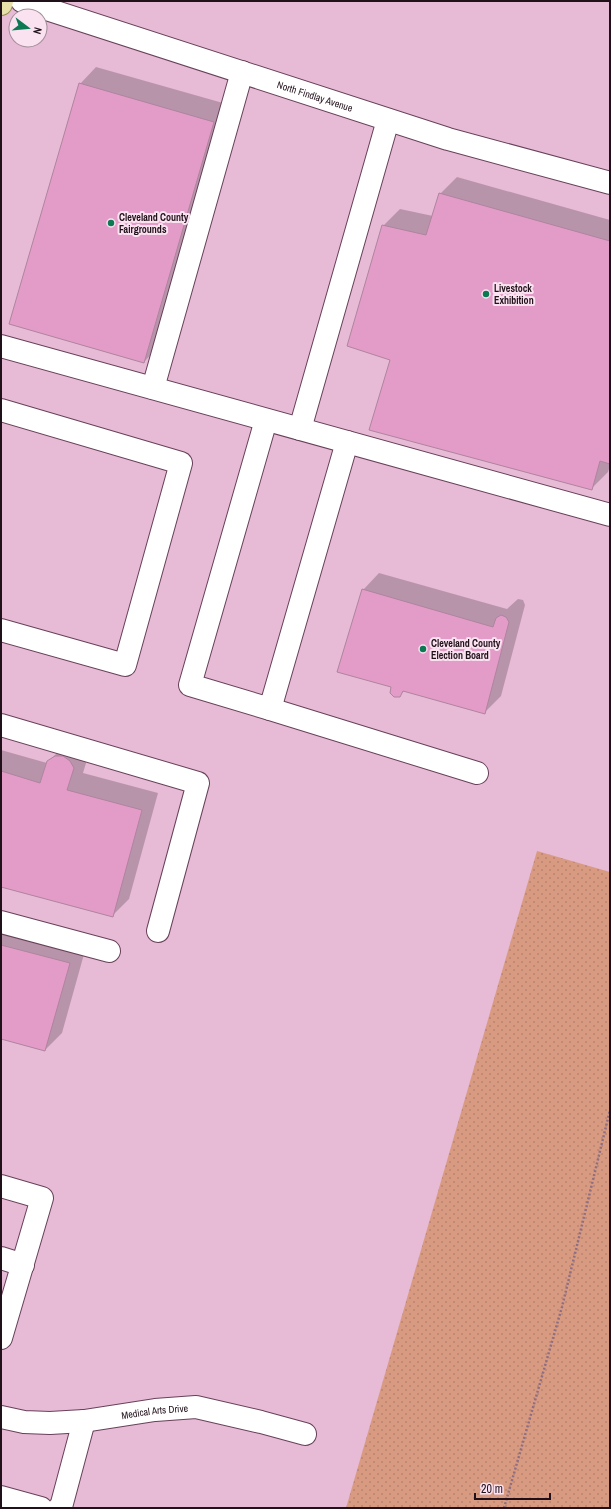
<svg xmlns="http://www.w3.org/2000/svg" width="611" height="1509" viewBox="0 0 611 1509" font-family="'Archivo Narrow',sans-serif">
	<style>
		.grass { fill: url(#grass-dots) }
		.shadow { fill: #0003 }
		.building { fill: #e39cc8; stroke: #af849e }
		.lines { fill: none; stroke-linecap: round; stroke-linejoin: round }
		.minor-casing { stroke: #674159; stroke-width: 24 }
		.major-casing { stroke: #978a53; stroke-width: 24 }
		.path { stroke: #8e6e82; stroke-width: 2.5; stroke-dasharray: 2 2; stroke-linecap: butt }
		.minor { stroke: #fff; stroke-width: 22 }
		.major { stroke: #e7e0aa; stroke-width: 22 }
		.poi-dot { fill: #0c7953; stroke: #fae2f0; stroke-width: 1.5 }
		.labels { text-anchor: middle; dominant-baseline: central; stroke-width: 4; stroke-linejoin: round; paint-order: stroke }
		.street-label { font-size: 10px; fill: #20101a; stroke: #fae2f0 }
		.poi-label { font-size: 10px; font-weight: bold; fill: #20101a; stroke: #fae2f0; text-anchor: start }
	</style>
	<defs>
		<pattern id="grass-dots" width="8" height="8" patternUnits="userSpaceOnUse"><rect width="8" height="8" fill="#d89b82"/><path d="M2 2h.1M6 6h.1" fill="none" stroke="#b98470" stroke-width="1.8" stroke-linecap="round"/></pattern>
	</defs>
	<rect width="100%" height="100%" fill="#e7bad5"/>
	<path class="grass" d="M537 851 610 872V1508H346Z"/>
	<path class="shadow" d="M96 67 230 105 160 345 144 362 80 84Z
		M457 177 610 220V466L608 472 591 489 392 359 383 226 400 209 433 216 440 194Z
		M379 573 507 609 518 599 523 600 525 605 501 696 484 713 405 690 399 696 392 687 363 590Z
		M65 745 90 750 83 773 158 793 129 899 112 916 1 886V750L47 763Z
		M1 923 86 947 62 1033 45 1050 1 1038Z"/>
	<path class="building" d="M79 83 214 122 144 363 9 324Z
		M439 193 610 241V464L600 461 592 490 369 430 390 360 347 346 382 225 426 235Z
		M362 589 493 627 496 618 501 615 506 617 509 622 485 714 403 691 400 697H394L390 693 391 687 337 672Z
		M55 756H63L70 761 74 768 67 790 142 810 113 917 1 887V771L40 783 47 761Z
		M1 945 70 963 45 1051 1 1039Z"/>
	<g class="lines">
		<defs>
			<g id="minor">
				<path id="s1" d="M22 1 448 139 610 183"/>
				<path d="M1 346 610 515"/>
				<path d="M153 388 242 72"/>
				<path d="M1 410 181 463 125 665 1 630"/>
				<path d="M266 420 190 685 270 709 347 442"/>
				<path d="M300 429 388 120"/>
				<path d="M270 709 477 773"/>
				<path d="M1 725 198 783 158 931"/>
				<path d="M1 922 109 951"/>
				<path d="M1 1186 42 1198 1 1338"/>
				<path d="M1 1258 23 1265"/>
				<path id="s2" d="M1 1417 24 1422 50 1423 84 1421 155 1410 196 1407 261 1422 305 1434"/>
				<path d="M1 1497 41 1508"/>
				<path d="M59 1508 61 1507 84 1421"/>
			</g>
			<path id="major" d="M1 4 2 1"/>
		</defs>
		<use href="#minor" class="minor-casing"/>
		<use href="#major" class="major-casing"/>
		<path class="path" d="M504 1508 562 1307 610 1110"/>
		<use href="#minor" class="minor"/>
		<use href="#major" class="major"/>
	</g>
	<g class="poi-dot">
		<circle cx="111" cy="223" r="4"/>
		<circle cx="486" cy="294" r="4"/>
		<circle cx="423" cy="649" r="4"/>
	</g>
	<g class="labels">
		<g class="street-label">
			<text stroke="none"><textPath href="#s1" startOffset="308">North Findlay Avenue</textPath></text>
			<text stroke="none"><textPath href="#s2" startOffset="155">Medical Arts Drive</textPath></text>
		</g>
		<g class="poi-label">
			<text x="119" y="217">Cleveland County<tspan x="119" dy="12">Fairgrounds</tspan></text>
			<text x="494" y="288">Livestock<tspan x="494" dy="12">Exhibition</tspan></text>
			<text x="431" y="643">Cleveland County<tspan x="431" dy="12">Election Board</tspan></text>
		</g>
	</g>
	<rect width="611" height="1509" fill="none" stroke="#20101a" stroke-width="4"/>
	<g transform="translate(28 28) rotate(106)"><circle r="19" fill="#fae2f0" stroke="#a38e9a"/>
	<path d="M0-3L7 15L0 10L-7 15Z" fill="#0c7953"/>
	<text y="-6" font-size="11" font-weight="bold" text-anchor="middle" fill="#20101a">N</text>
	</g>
	<path d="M475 1493v6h75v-6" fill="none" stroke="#20101a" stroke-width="2"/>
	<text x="481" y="1493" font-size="12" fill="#20101a" stroke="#fae2f0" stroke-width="3" paint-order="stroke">20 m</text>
</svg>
